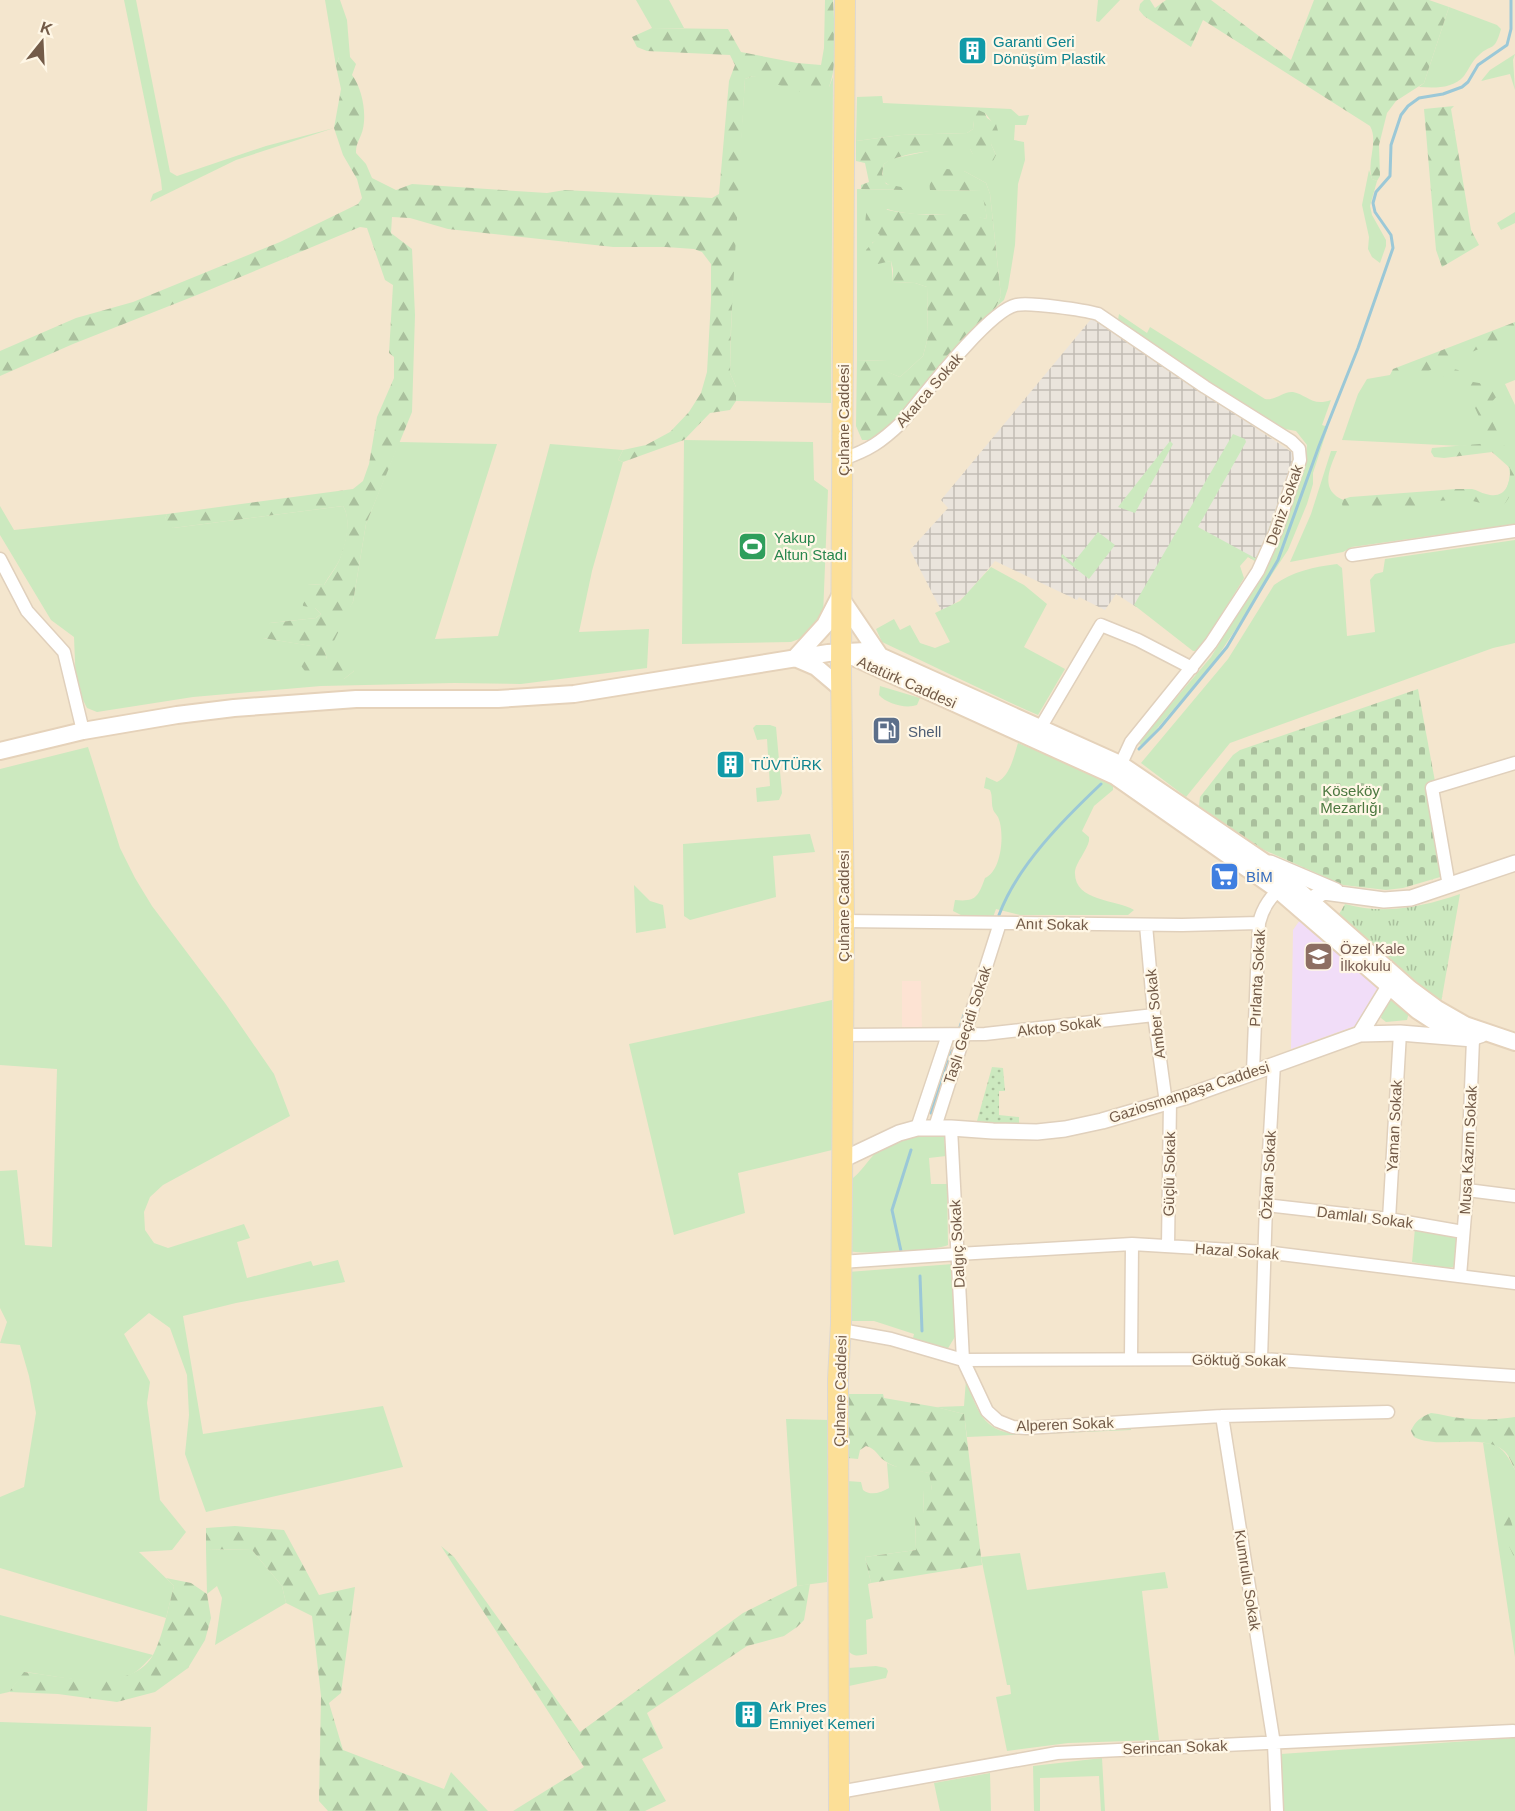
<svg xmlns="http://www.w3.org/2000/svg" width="1515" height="1811" viewBox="0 0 1515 1811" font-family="Helvetica,sans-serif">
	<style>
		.residential { fill: #f4e6ce }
		.commercial { fill: #fde3d3 }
		.industrial { fill: url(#industrial-grid) }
		.education { fill: #f1ddf8 }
		.grass { fill: #cce9bf }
		.forest { fill: url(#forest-firs) }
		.cemetery { fill: url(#cemetery-stones) }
		.park { fill: url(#park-tufts) }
		.garden { fill: url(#garden-dots) }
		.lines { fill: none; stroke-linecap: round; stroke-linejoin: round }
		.stream { stroke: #9bc8d7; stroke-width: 3 }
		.minor-casing { stroke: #e0d0bc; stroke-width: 15 }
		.tertiary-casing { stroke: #e0d0bc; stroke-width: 18 }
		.secondary-casing { stroke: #e5d2ba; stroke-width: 20 }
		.primary-casing { stroke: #ddd8d3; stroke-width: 22 }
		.minor { stroke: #fff; stroke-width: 12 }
		.tertiary { stroke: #fff; stroke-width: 15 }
		.secondary { stroke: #fff; stroke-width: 16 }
		.primary { stroke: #fcdf97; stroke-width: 20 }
		.labels { text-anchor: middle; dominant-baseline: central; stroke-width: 4.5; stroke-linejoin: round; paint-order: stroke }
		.culture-label { font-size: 15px; fill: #0d838f; stroke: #fff7e6; text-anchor: start }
		.street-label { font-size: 15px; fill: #735b48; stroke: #fff7e6 }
		.leisure-label { font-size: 15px; fill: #27864d; stroke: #fff7e6; text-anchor: start }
		.service-label { font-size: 15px; fill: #4e5e75; stroke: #fff7e6; text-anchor: start }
		.park-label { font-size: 15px; fill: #4c7840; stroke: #fff7e6 }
		.shop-label { font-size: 15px; fill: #366cbe; stroke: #fff7e6; text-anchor: start }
		.education-label { font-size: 15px; fill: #785e54; stroke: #fff7e6; text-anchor: start }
	</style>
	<defs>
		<pattern id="industrial-grid" width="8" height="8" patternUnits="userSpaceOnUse" patternTransform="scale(1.5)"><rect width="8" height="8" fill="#eae4dc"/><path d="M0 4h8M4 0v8" fill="none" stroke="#c2bcb4"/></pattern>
		<pattern id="forest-firs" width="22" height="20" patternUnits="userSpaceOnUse" patternTransform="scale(1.5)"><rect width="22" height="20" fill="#cce9bf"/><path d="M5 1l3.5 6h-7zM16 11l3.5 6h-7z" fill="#aac09d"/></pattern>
		<pattern id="cemetery-stones" width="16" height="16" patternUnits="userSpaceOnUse" patternTransform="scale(1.5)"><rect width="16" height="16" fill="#cce9bf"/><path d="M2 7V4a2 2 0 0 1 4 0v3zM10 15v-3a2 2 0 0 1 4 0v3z" fill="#aac09d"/></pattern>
		<pattern id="park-tufts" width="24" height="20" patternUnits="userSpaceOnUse" patternTransform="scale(1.5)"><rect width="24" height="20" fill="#cce9bf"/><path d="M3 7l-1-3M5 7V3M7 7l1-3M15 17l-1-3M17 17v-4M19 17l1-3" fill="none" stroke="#aac09d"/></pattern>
		<pattern id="garden-dots" width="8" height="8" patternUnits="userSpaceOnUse" patternTransform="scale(1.5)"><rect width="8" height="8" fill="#cce9bf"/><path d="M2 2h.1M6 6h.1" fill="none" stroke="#aac09d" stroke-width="1.8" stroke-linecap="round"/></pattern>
	</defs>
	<rect width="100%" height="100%" fill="#fcf4e0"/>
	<path class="residential" d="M0 0H1515V1811H0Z"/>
	<path class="commercial" d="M902 981H921L922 1031H902Z"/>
	<path class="industrial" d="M1092 318 1296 455 1264 553 1255 561 1198 527 1141 610 1116 594 1105 610 1079 597 1077 600 995 561 966 595 948 608 941 610 910 550 948 508 941 500Z"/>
	<path class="education" d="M1300 920 1379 985 1355 1026 1291 1049 1293 930Z"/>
	<path class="grass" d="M124 0H136L170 172 177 176 266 146 334 128 236 160 150 202 153 194 162 190 161 180Z
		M325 0H340L347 20 350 57H339L336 66Z
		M636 0H669L684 28H652Z
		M1098 0H1120L1099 22 1096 21Z
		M1449 7 1497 25 1501 29C1494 54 1492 42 1478 56 1472 61 1469 69 1464 76 1453 89 1434 88 1419 87L1424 83Z
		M1515 54 1513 60 1515 90 1510 74 1481 81 1490 70Z
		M753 76 829 87 833 77 831 403 736 401V387L730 373 733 259 745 79Z
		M882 96 883 103 1011 109 1019 116 1029 115 1026 125H1015L1014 140 1024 142 1025 160 1018 184 1015 245 1008 288 1004 300 996 307 1001 296 990 194 986 183 964 171 931 190 983 191 987 219C954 211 920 219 887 209L877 233 881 234 878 239 872 243 883 262 891 261 893 282 915 283 927 287 928 337 923 356 900 377 887 372V361L857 360V189L902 190C886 183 879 185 884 164L891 159 943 148 970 149 973 154 996 155 991 144 992 122 985 113 974 121 973 129 967 133 901 135 856 141 857 97Z
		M1369 170 1372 179 1377 181 1370 206 1372 215 1386 240V246L1380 263 1372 257 1368 249 1369 237 1362 205Z
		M1515 212V223L1501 230 1497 223Z
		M1119 314 1147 333 1150 327 1265 399C1275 401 1283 391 1293 392 1306 394 1312 407 1331 400L1322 425 1328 427 1313 473V484L1307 504 1288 550 1214 662 1148 739 1141 745 1139 744 1142 738 1211 657 1268 564 1274 552 1306 455 1307 445 1296 431 1285 429 1221 389 1205 383 1118 320Z
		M1515 326V380L1505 384 1515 405V524L1352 547 1343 552 1290 562 1311 514 1331 451H1337C1332 463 1322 483 1334 494 1337 498 1343 499 1347 502L1462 493 1502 499C1515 470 1512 468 1492 444L1461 446 1342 440 1358 394 1367 379 1390 375Z
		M1233 434 1245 439 1246 442 1198 527 1255 558 1261 551 1295 454 1296 455 1264 553 1255 561 1248 557 1240 566 1244 578 1203 645 1198 651H1193L1134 605Z
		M684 440 813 442 814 480 828 490 823 616 807 636 791 642 682 644Z
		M1170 441 1173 444 1135 513 1118 507Z
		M399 442 497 444 435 639 498 636 550 444 623 450 618 460 623 462 592 571 579 632 649 629 647 668 521 684 454 683 321 686 193 697 97 712 87 708 76 686 74 637 51 620 0 535V506L14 530 167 514 165 519 173 528 343 506C352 520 346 546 339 561 335 569 328 577 324 585L307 584 315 608 321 614 316 618 270 623 263 638 312 646 344 679 354 671 327 659 324 649 353 602 366 524Z
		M1098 532 1115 545 1089 579 1061 557 1062 554 1073 563Z
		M1515 540V643L1493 648 1230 743 1186 797 1141 763 1228 659 1274 585C1293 571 1314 567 1337 564L1342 568 1347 636 1375 632 1370 580 1375 574 1383 572 1385 559Z
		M991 567 1024 585 1047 604 1024 647 1065 669 1038 715C985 692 934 666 882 642L876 629 894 619 900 630 910 625 920 643 935 648 950 642 935 613 960 601Z
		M880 686 920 698 917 705C906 709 887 704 879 695Z
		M756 725H770L776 727 782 793 779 800 757 802 756 788 770 786 767 739 757 740 753 728Z
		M1018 743 1090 773 1113 785V790L1094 806 1082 831 1089 837V841C1087 850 1076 863 1075 871 1073 902 1116 899 1134 910L1128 915H1020L996 909 992 920 963 916 953 911 955 900C976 902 978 897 985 878 1002 871 1005 832 998 817 997 815 993 811 993 809 991 803 993 797 990 790L984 788 986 777 997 782C1010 776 1014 756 1018 743Z
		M88 747 120 848 135 878 152 906 225 1003 274 1074 290 1116 163 1185 150 1197 144 1212 145 1230 154 1243 168 1248 244 1224 250 1238 237 1242 247 1278 311 1261 313 1266 338 1260 345 1282 236 1303 183 1316 203 1434 383 1406 403 1467 206 1512 185 1454 189 1415 187 1375 170 1328 149 1313 124 1334 150 1382 147 1403 160 1500 186 1532 172 1550 139 1552 174 1586 166 1618 0 1568V1497L24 1487 36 1413 29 1376 20 1345 0 1343 7 1322 0 1308V1171L17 1170 25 1245 52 1247 57 1069 0 1065V769Z
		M810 834 815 852 773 856 776 897 690 920 684 916 683 844Z
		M634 885 650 901 663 905 666 928 636 933Z
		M1391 997 1409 1012 1407 1020 1386 1022 1381 1018 1382 1013Z
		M832 1000V1150L738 1173 745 1213 674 1235 629 1044Z
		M937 1136 944 1137 946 1156 929 1158 931 1184H947L948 1245C936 1251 863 1255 850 1251L849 1181C861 1173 868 1160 878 1150 892 1136 919 1137 937 1136Z
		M1415 1228 1456 1236 1458 1238 1454 1267 1446 1268 1412 1262Z
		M953 1264 956 1335 947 1350 913 1338 914 1334 874 1321H849L848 1272Z
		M966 1380C977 1409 982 1431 1017 1434L1131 1429V1430L967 1437 964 1414 936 1407 964 1406Z
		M786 1419 831 1420 827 1582 797 1586Z
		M1483 1443C1501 1442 1508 1456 1515 1470V1657Z
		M887 1463 894 1466 930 1473 932 1491H923L924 1514 915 1516 916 1550 865 1557 871 1583 868 1584 873 1618 866 1620 867 1654C859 1656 852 1657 848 1650L847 1481 861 1482 863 1490C870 1496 881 1493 889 1488Z
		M206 1549 252 1550 282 1586 286 1603 215 1645 222 1598 217 1586 207 1594Z
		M1020 1553 1027 1590 1165 1572 1168 1588 1142 1591 1159 1740 1068 1743 1007 1751 996 1697 1011 1694 1010 1685H1007L981 1557Z
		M0 1615 153 1655C147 1661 140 1670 132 1674 99 1688 58 1676 25 1672L9 1692 0 1694Z
		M876 1666 886 1668 888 1671 886 1678 849 1686 848 1668Z
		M0 1722 151 1727 147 1811H0Z
		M1515 1736V1811H1271L1268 1755 1512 1738Z
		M1102 1758 1105 1811H1101L1099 1776 1040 1778V1811H1034L1033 1766Z
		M990 1773 991 1811H940L934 1783Z"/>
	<path class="forest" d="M825 0H833C834 27 839 61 829 87L799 92 753 76 745 79 731 325 730 373 736 387V401L730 410 710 413 684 440 623 462 618 460 623 450 646 445 670 432 689 412 701 393 707 372 711 300V264L702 252 694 249 666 247H613L448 229 410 218 392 217 391 233 412 249 415 315 412 412 366 524 353 602 333 643 324 649 327 659 341 651 354 671 344 679 307 674 299 663 304 652 311 646 263 638 258 629 270 623 316 618 321 614 315 608 303 606 301 591 307 584 324 585C329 577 335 569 339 561 345 546 352 520 343 506L173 528 167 525 165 519 167 514 353 489 363 481 369 464 377 417 394 378V357L389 353 393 285 385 280 367 228 360 227 197 295 73 344 0 376V351L76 318 133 302 280 242 358 204 362 198 357 179 343 155 334 128 341 89 336 66 339 57H350L356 64 352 75C363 89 368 119 361 135 358 142 356 145 356 153L366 164 372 178 396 190 412 184 547 193 565 190 712 198 719 194 729 81 735 65 730 55 647 51 637 47 632 37 652 28 728 29 741 52 797 63 821 65 824 48Z
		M1144 0H1150L1155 8 1166 0H1211L1291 60 1314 0H1429L1449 7 1424 83 1396 101 1387 113 1379 145 1380 176 1377 181 1372 179C1366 162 1379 142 1370 126L1203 20 1191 47 1144 16 1139 10 1140 4Z
		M1454 106 1451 109 1471 230 1479 245 1442 267 1436 250 1424 109Z
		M976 109 985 113 987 118 996 124 998 131 991 144 996 155 993 161 976 160 970 149C948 149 902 151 884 164L882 174 886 184 901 187 903 190 861 189V185L869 182 865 163 856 161V141L901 135 967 133 973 129 974 121 969 116 970 112Z
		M947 169 964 171 986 183 990 194 1001 296 996 307 894 425 869 440H862L856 426 857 360 887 361 888 372 900 377 923 356 928 337 927 287 915 283 893 282V269L891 261 878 264 865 257 866 250 880 235 877 233 870 234C864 226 865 219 867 210L873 207 898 212 926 215 968 214 987 219 982 191 930 190C928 177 935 174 947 169Z
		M1515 322V333L1424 373 1396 378 1390 375 1393 369Z
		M1449 368 1458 370 1473 382 1497 386V396L1483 412C1487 415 1491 419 1493 423 1500 436 1502 448 1515 456 1515 476 1515 497 1500 508L1465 499 1423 502 1418 504 1415 510 1400 509 1390 505 1348 509 1343 508 1342 504 1344 499 1350 497 1457 489C1462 489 1467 489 1472 489 1477 490 1481 493 1486 494 1505 500 1511 484 1510 468L1492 452 1444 458 1434 457 1431 452 1432 448 1491 443 1471 399 1462 386 1443 376 1442 372Z
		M848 1394H883L884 1398 936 1407 964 1414 982 1565 871 1583 865 1557 916 1550 915 1515 924 1513 923 1490H932L929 1473C915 1470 897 1470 885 1461 877 1456 877 1449 866 1446L860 1450 858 1459 848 1458 844 1397Z
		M1431 1413C1441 1414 1450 1417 1460 1418 1478 1420 1497 1420 1515 1417V1470C1512 1464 1509 1454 1503 1450 1480 1433 1440 1450 1414 1437L1411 1431C1415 1421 1421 1417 1431 1413Z
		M1501 1507C1515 1516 1515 1541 1515 1559L1502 1531 1499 1510Z
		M235 1526 284 1530 319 1595 355 1587 341 1693 329 1703 343 1750 444 1789 451 1772 488 1811H328L319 1801 321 1696 312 1616 286 1603 282 1586 252 1550 206 1549V1528Z
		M441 1546 454 1557 580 1732 743 1613 797 1586 810 1584 804 1620 797 1627 784 1636 747 1646 647 1713 663 1748 642 1759 666 1801 645 1811H513L584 1767Z
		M166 1578 191 1583 207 1594 211 1618 205 1640 188 1668 155 1692 117 1702 58 1694 9 1692 24 1672C60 1676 134 1695 154 1653 164 1632 168 1608 174 1586Z"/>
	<path class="cemetery" d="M1418 689 1436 787 1447 875 1403 888 1386 890 1343 885 1262 849 1199 806 1200 797 1233 755 1240 750Z"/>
	<path class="park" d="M1460 894 1441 1003 1339 914 1345 904C1384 915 1422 907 1460 894Z"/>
	<path class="garden" d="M992 1067 1003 1068 1005 1091H999V1115L1019 1117V1124H1003L977 1121Z"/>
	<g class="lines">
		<path class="stream" d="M1139 749 1160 728 1227 647 1278 560 1319 446 1358 348 1393 248 1391 235 1375 212 1373 203 1376 192 1390 176 1391 145 1401 115 1408 106 1419 98 1443 94 1462 87 1468 82 1478 65 1507 45 1511 29V0
			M999 915C1017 866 1063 820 1101 784
			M959 1030 965 1012
			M931 1113 952 1051
			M901 1251 892 1210 911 1150
			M920 1276 922 1331"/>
		<defs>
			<path id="minor" d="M843 459C869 450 881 442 901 423 922 398 988 311 1016 305 1030 302 1084 310 1098 314L1205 387 1291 441 1299 449 1300 460 1276 531 1258 571 1211 643 1131 742 1118 770
				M1352 555 1515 531
				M0 559 27 611 64 652 83 731
				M1036 735 1101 625 1138 640 1192 668
				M1449 886 1432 788 1515 763
				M844 921 1182 925 1259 923
				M1146 925 1154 1015 1166 1103
				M843 1035 985 1034 1154 1015
				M1253 1071 1259 923C1263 906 1271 897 1283 885
				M935 1127 1000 923
				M917 1128 948 1035
				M951 1128 963 1360 987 1411 998 1421 1013 1427 1026 1428 1222 1416 1388 1412
				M1467 1190 1515 1196
				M1266 1205 1389 1219 1463 1232
				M1389 1219 1400 1033
				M1168 1246 1170 1101
				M841 1262 958 1254 1132 1244 1265 1252 1515 1283
				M1460 1276 1467 1190 1473 1039 1482 1036
				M841 1330 891 1339 963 1360 1261 1359 1515 1376
				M1131 1359 1132 1244
				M1261 1359 1266 1205 1274 1064
				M1222 1416 1274 1744 1277 1811
				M839 1792 1057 1753 1513 1731"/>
			<path id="tertiary" d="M1270 863 1336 891
				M1303 910 1315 897 1324 892 1384 900 1411 898 1515 863
				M1360 1034 1390 985
				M842 1160 899 1133 917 1128H951L993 1131 1037 1132 1065 1129 1102 1121 1188 1096 1360 1034 1400 1033 1473 1039"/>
			<path id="secondary" d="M841 594 825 625 795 658 816 667 842 689
				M842 600 880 656
				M851 656 1115 776 1278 890 1417 1010 1440 1025 1462 1035
				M0 751 83 731 177 715 234 708 356 699H498L574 694 828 653 866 651 880 656 1120 764 1273 868 1410 989 1437 1009 1465 1025 1515 1042"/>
			<path id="primary" d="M839 1811 838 1379 841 1324 844 921 841 671 845 0"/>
		</defs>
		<use href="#minor" class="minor-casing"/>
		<use href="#tertiary" class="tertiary-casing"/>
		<use href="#secondary" class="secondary-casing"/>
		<use href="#primary" class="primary-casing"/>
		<use href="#minor" class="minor"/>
		<use href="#tertiary" class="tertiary"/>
		<use href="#secondary" class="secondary"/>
		<use href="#primary" class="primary"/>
	</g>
	<defs>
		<symbol id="building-square" viewBox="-11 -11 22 22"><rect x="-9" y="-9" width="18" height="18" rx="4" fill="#0f9aa8" stroke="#fff7e6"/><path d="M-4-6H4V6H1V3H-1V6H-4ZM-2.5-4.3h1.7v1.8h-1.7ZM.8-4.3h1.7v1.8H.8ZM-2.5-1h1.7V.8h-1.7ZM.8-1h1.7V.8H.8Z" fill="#fff"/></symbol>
		<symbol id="stadium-square" viewBox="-11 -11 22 22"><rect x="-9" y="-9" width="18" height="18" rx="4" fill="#2e9e5b" stroke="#fff7e6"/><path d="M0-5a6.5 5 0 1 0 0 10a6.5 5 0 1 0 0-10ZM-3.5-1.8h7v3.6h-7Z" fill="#fff"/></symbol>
		<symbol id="fuel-square" viewBox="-11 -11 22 22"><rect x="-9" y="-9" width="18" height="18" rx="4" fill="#5c6f8a" stroke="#fff7e6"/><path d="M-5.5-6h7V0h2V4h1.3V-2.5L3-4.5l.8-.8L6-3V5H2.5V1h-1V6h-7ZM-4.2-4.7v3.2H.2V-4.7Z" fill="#fff"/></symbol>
		<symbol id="supermarket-square" viewBox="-11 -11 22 22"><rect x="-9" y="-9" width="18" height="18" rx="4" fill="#3f7fe0" stroke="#fff7e6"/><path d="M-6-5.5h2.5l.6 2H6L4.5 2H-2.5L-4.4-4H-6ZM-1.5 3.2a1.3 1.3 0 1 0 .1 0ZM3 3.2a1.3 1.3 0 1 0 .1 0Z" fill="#fff"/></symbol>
		<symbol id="school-square" viewBox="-11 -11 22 22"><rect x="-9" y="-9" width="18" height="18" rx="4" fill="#8d6e63" stroke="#fff7e6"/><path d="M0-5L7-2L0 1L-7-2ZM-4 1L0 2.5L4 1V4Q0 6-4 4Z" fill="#fff"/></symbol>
	</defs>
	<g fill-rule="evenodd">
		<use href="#building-square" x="956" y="34" width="33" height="33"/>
		<use href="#stadium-square" x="736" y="530" width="33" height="33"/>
		<use href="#fuel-square" x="870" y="714" width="33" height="33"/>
		<use href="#building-square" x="714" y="748" width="33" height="33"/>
		<use href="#supermarket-square" x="1208" y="860" width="33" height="33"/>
		<use href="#school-square" x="1302" y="940" width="33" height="33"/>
		<use href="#building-square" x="732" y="1698" width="33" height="33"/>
	</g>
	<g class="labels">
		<g class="culture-label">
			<text x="993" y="41">Garanti Geri<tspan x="993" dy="17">Dönüşüm Plastik</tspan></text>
			<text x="751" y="764">TÜVTÜRK</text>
			<text x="769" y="1706">Ark Pres<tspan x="769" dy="17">Emniyet Kemeri</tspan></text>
		</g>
		<g class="street-label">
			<text transform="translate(929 390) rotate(-49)">Akarca Sokak</text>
			<text transform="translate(843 420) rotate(-90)">Çuhane Caddesi</text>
			<text transform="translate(1284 505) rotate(-71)">Deniz Sokak</text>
			<text transform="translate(907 682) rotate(24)">Atatürk Caddesi</text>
			<text transform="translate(843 906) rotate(-90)">Çuhane Caddesi</text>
			<text transform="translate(1052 924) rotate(1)">Anıt Sokak</text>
			<text transform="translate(1257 978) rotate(-87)">Pırlanta Sokak</text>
			<text transform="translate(1155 1014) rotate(-96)">Amber Sokak</text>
			<text transform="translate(967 1025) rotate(-72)">Taşlı Geçidi Sokak</text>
			<text transform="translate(1059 1026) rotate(-7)">Aktop Sokak</text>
			<text transform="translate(1189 1092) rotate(-18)">Gaziosmanpaşa Caddesi</text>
			<text transform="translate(1394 1126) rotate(-87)">Yaman Sokak</text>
			<text transform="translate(1468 1150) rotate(-87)">Musa Kazım Sokak</text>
			<text transform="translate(1169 1174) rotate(-89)">Güçlü Sokak</text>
			<text transform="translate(1268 1175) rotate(-87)">Özkan Sokak</text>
			<text transform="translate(1365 1217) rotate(7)">Damlalı Sokak</text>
			<text transform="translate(957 1244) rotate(-93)">Dalgıç Sokak</text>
			<text transform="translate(1237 1251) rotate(4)">Hazal Sokak</text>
			<text transform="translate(1239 1360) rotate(1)">Göktuğ Sokak</text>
			<text transform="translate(840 1391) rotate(-89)">Çuhane Caddesi</text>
			<text transform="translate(1065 1424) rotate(-2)">Alperen Sokak</text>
			<text transform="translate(1248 1580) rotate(81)">Kumrulu Sokak</text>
			<text transform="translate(1175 1747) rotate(-2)">Serincan Sokak</text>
		</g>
		<g class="leisure-label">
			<text x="774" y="537">Yakup<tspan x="774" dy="17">Altun Stadı</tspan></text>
		</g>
		<g class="service-label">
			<text x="908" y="731">Shell</text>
		</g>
		<g class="park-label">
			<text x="1351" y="790">Köseköy<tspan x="1351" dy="17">Mezarlığı</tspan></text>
		</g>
		<g class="shop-label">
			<text x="1246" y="876">BİM</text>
		</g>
		<g class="education-label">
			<text x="1340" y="948">Özel Kale<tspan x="1340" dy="17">İlkokulu</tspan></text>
		</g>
	</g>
	<g transform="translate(42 42) rotate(18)" stroke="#fff7e6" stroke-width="4.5" paint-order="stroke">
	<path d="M0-4.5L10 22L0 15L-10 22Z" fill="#735b48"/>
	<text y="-9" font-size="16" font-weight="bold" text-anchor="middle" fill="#735b48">K</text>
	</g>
</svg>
